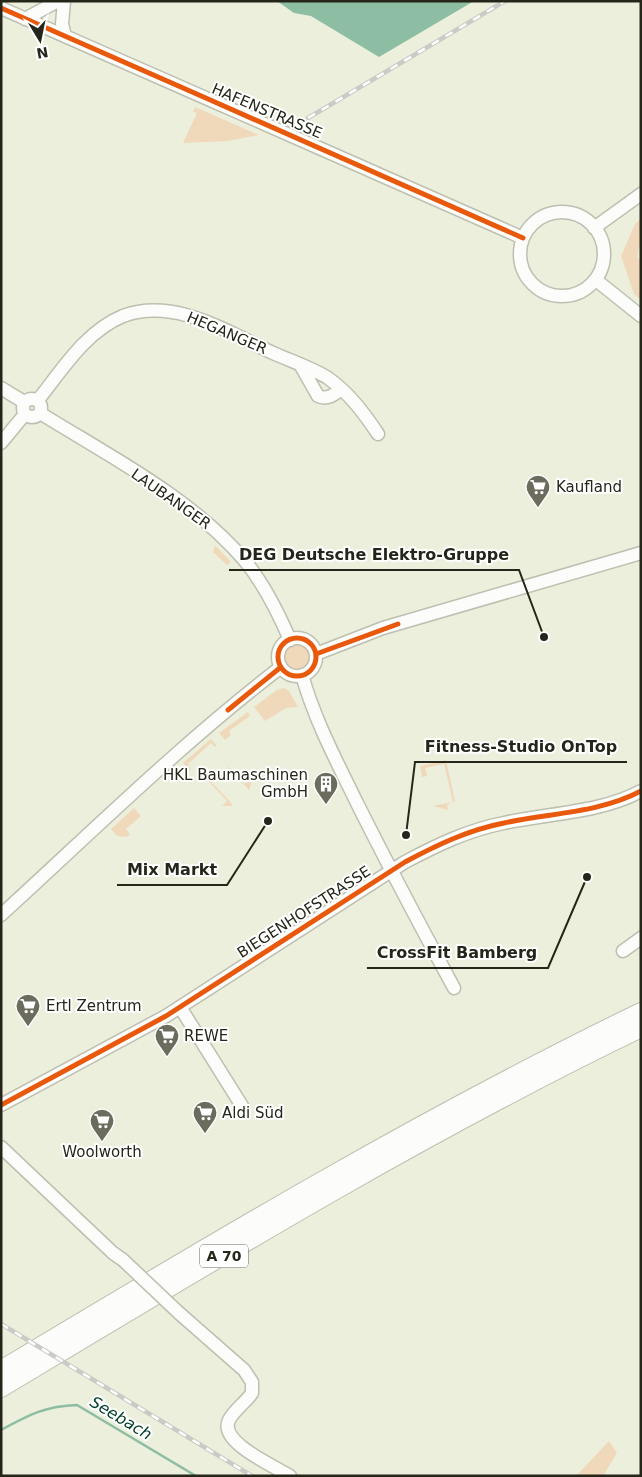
<svg xmlns="http://www.w3.org/2000/svg" width="642" height="1477" viewBox="0 0 642 1477" font-family="'DejaVu Sans',sans-serif">
	<style>
		.green { fill: #f0d9ba }
		.water { fill: #8dbda2 }
		.lines { fill: none; stroke-linecap: round; stroke-linejoin: round }
		.stream { stroke: #8dbda2; stroke-width: 2.5 }
		.minor-casing { stroke: #bdbfb0; stroke-width: 15 }
		.highway-casing { stroke: #bdbfb0; stroke-width: 20 }
		.minor { stroke: #fcfdfa; stroke-width: 12 }
		.highway { stroke: #fcfdfa; stroke-width: 18 }
		.rail-casing { stroke: #cacac6; stroke-width: 4.5 }
		.rail { stroke: #fff; stroke-width: 2.5; stroke-dasharray: 8; stroke-linecap: butt }
		.minor-bridge-casing { stroke: #bdbfb0; stroke-width: 15; stroke-linecap: butt }
		.minor-bridge { stroke: #fcfdfa; stroke-width: 12 }
		.cycleway-casing { stroke: #fff; stroke-width: 8 }
		.cycleway { stroke: #e8590c; stroke-width: 5 }
		.labels { text-anchor: middle; dominant-baseline: central; stroke-width: 4; stroke-linejoin: round; paint-order: stroke }
		.shield { fill: #fff; stroke: #66675e; stroke-width: 1 }
		.shield-label { font-size: 14px; font-weight: bold; fill: #252619 }
		.street-label { font-size: 15px; fill: #252619; stroke: #fff }
		.poi-label { font-size: 15px; fill: #252619; stroke: #fff; text-anchor: start }
		.water-label { font-size: 16px; font-style: italic; fill: #033f2a; stroke: #fff }
		.leader { fill: none; stroke: #252619; stroke-width: 2 }
		.callout-dot { fill: #252619; stroke: #fff; stroke-width: 2 }
		.callout-label { font-size: 16px; text-anchor: middle; font-weight: bold; fill: #252619; stroke: #fff; stroke-width: 4; stroke-linejoin: round; paint-order: stroke }
	</style>
	<rect width="100%" height="100%" fill="#ecefdc"/>
	<path class="green" d="M195 107 259 135 228 141 183 143 197 113 193 112Z
		M641 219V239L637 258 641 259V300L634 294 621 256 635 224Z
		M215 545 231 562 227 565 213 552Z
		M285 657a12 12 0 1 1 24 0a12 12 0 1 1-24 0Z
		M284 688 289 691 298 707 286 708 265 721 254 707 277 690Z
		M248 712 250 716 229 731 231 735 225 740 219 733Z
		M211 739 217 746 215 747 211 743 188 764 191 769 190 770 183 763Z
		M219 756 245 784 250 780 251 784 249 790Z
		M446 760 455 801 447 805 448 810 433 806 453 802 444 764 425 768 427 776 422 777 420 766Z
		M202 772 233 805 231 806H222L227 801 201 773Z
		M134 808 141 816 126 829 130 834 127 837 117 836 111 829Z
		M609 1441 617 1453 603 1476H576Z"/>
	<path class="water" d="M277 1H474L379 57 311 16 294 13Z"/>
	<g class="lines">
		<path class="stream" d="M1 1430C29 1415 45 1406 77 1405L196 1476"/>
		<defs>
			<path id="minor" d="M64 1 62 24 65 36
				M1 8C175 85 349 160 523 238
				M25 19 58 1
				M520 254a42 42 0 1 1 84 0a42 42 0 1 1-84 0Z
				M594 228 641 194
				M596 280 641 316
				M301 366 318 396C327 400 334 395 341 389
				M1 388 24 402
				M23 408a9 9 0 1 1 18 0a9 9 0 1 1-18 0Z
				M38 400C62 370 86 331 123 316 175 297 227 332 273 353 291 361 312 368 328 378 349 393 364 413 378 434
				M40 413C109 456 192 498 245 561 264 584 278 612 290 640
				M1 443 25 414
				M278 657a19 19 0 1 1 38 0a19 19 0 1 1-38 0Z
				M316 654 383 628 641 553
				M302 675C315 721 337 762 358 805 389 867 421 927 454 988
				M1 915C93 831 182 743 281 667
				M623 951 641 938
				M180 1007 242 1106
				M1 1105 166 1016 405 862C437 845 468 830 504 823 549 813 600 813 641 791
				M1 1147 113 1253 123 1260
				M179 1313 244 1370 252 1382V1393C246 1402 234 1410 229 1420 218 1442 274 1466 290 1476"/>
			<path id="highway" d="M1 1370C211 1244 420 1119 641 1012
				M1 1388C211 1262 421 1134 641 1028"/>
		</defs>
		<use href="#minor" class="minor-casing"/>
		<use href="#highway" class="highway-casing"/>
		<use href="#minor" class="minor"/>
		<use href="#highway" class="highway"/>
		<defs>
			<path id="rail" d="M308 118 505 1
				M1 1324 252 1476"/>
		</defs>
		<use href="#rail" class="rail-casing"/>
		<use href="#rail" class="rail"/>
		<defs>
			<path id="minor-bridge" d="M123 1260 179 1313"/>
		</defs>
		<use href="#minor-bridge" class="minor-bridge-casing"/>
		<use href="#minor-bridge" class="minor-bridge"/>
		<defs>
			<path id="cycleway" d="M1 8C175 85 349 160 523 238
				M278 657a19 19 0 1 1 38 0a19 19 0 1 1-38 0Z
				M316 654 398 624
				M228 710 281 667
				M1 1105 166 1016 405 862C437 845 468 830 504 823 549 813 600 813 641 791"/>
		</defs>
		<use href="#cycleway" class="cycleway-casing"/>
		<use href="#cycleway" class="cycleway"/>
	</g>
	<defs>
		<symbol id="supermarket-pin" viewBox="-11 -11 22 30"><path d="M0 17L-7.5 6A9.5 9.5 0 1 1 7.5 6Z" fill="#6b6c5d" stroke="#fff"/><path d="M-6-5.5h2.5l.6 2H6L4.5 2H-2.5L-4.4-4H-6ZM-1.5 3.2a1.3 1.3 0 1 0 .1 0ZM3 3.2a1.3 1.3 0 1 0 .1 0Z" fill="#fff"/></symbol>
		<symbol id="building-pin" viewBox="-11 -11 22 30"><path d="M0 17L-7.5 6A9.5 9.5 0 1 1 7.5 6Z" fill="#6b6c5d" stroke="#fff"/><path d="M-4-6H4V6H1V3H-1V6H-4ZM-2.5-4.3h1.7v1.8h-1.7ZM.8-4.3h1.7v1.8H.8ZM-2.5-1h1.7V.8h-1.7ZM.8-1h1.7V.8H.8Z" fill="#fff"/></symbol>
	</defs>
	<g fill-rule="evenodd">
		<use href="#supermarket-pin" x="524" y="473" width="28" height="38"/>
		<use href="#building-pin" x="312" y="770" width="28" height="38"/>
		<use href="#supermarket-pin" x="14" y="992" width="28" height="38"/>
		<use href="#supermarket-pin" x="153" y="1022" width="28" height="38"/>
		<use href="#supermarket-pin" x="191" y="1099" width="28" height="38"/>
		<use href="#supermarket-pin" x="88" y="1107" width="28" height="38"/>
	</g>
	<g class="labels">
		<rect class="shield" x="200" y="1244.5" width="48" height="23" rx="4"/>
		<g class="shield-label">
			<text x="224" y="1256">A 70</text>
		</g>
		<g class="street-label">
			<text transform="translate(267 111) rotate(23)">HAFENSTRASSE</text>
			<text transform="translate(227 333) rotate(23)">HEGANGER</text>
			<text transform="translate(171 499) rotate(35)">LAUBANGER</text>
			<text transform="translate(304 912) rotate(-33)">BIEGENHOFSTRASSE</text>
		</g>
		<g class="poi-label">
			<text x="556" y="487">Kaufland</text>
			<text x="308" y="775" text-anchor="end">HKL Baumaschinen<tspan x="308" dy="17">GmbH</tspan></text>
			<text x="46" y="1006">Ertl Zentrum</text>
			<text x="184" y="1036">REWE</text>
			<text x="222" y="1113">Aldi Süd</text>
			<text x="102" y="1152" text-anchor="middle">Woolworth</text>
		</g>
		<g class="water-label">
			<text transform="translate(121 1418) rotate(31)">Seebach</text>
		</g>
	</g>
	<path class="leader" d="M544 637L519 570H229M406 835L415 762H627M268 821L227 885H117M587 877L548 968H367"/>
	<g class="callout-dot">
		<circle cx="544" cy="637" r="5"/>
		<circle cx="406" cy="835" r="5"/>
		<circle cx="268" cy="821" r="5"/>
		<circle cx="587" cy="877" r="5"/>
	</g>
	<g class="callout-label">
		<text x="374" y="560">DEG Deutsche Elektro-Gruppe</text>
		<text x="521" y="752">Fitness-Studio OnTop</text>
		<text x="172" y="875">Mix Markt</text>
		<text x="457" y="958">CrossFit Bamberg</text>
	</g>
	<rect width="642" height="1477" fill="none" stroke="#252619" stroke-width="5"/>
	<g transform="translate(40 40) rotate(170)" stroke="#ffffff" stroke-width="4" paint-order="stroke">
	<path d="M0-4L9 19L0 12L-9 19Z" fill="#252619"/>
	<text y="-8" font-size="14" font-weight="bold" text-anchor="middle" fill="#252619">N</text>
	</g>
</svg>
